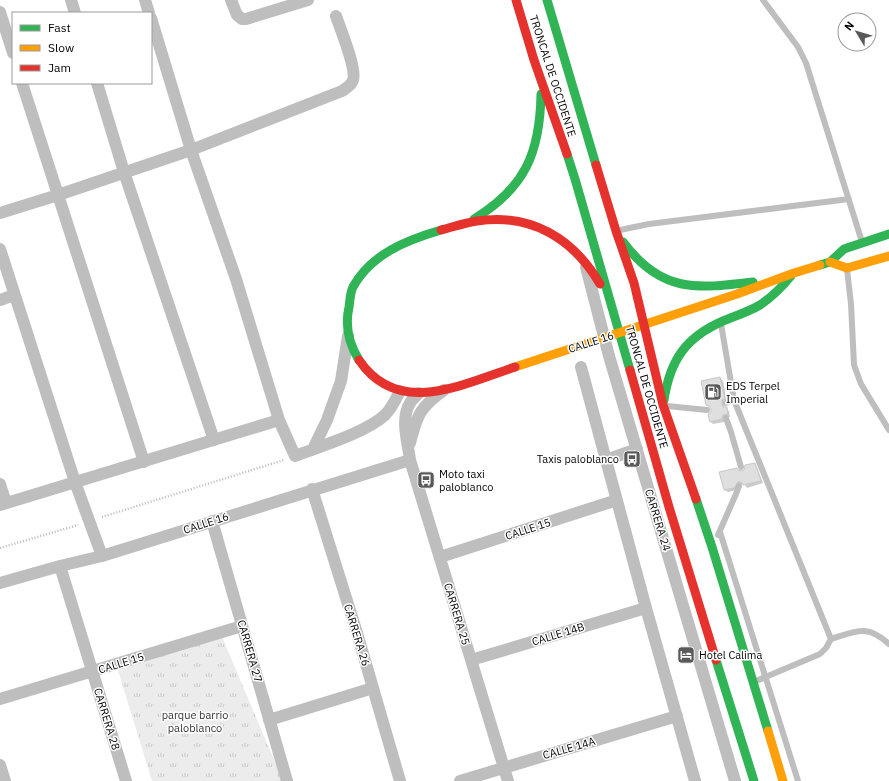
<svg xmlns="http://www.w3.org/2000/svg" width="889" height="781" viewBox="0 0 889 781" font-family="'IBM Plex Sans',sans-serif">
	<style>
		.park { fill: url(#park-tufts) }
		.shadow { fill: #0003 }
		.building { fill: #dfdfdf; stroke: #c7c7c7 }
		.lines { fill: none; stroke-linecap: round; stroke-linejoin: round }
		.path { stroke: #b9b9b9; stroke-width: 2.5; stroke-dasharray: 1 2; stroke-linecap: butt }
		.lane { stroke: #bebebe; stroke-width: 6 }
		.street { stroke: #bebebe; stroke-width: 12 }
		.fast { stroke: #30b455; stroke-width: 9 }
		.slow { stroke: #ff9f0a; stroke-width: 9 }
		.jam { stroke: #e5322d; stroke-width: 9 }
		.labels { text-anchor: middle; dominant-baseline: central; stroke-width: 3; stroke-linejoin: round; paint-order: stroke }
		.street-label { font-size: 11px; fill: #000; stroke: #fff }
		.poi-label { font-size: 11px; fill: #000; stroke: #fff; text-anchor: start }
		.park-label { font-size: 11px; fill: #333; stroke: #fff }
	</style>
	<defs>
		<pattern id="park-tufts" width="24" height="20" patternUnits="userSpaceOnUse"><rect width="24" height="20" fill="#ececec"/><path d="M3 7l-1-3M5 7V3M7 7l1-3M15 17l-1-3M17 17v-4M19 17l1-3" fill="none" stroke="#c9c9c9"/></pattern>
	</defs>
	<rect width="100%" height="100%" fill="#fff"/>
	<path class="park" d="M220 632 283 781H152L116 664Z"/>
	<path class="shadow" d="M720 378 723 381 727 402 725 403 724 408 729 411 730 417H726L724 422 713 424 710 421 712 409 707 405Z
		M754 464 757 467 763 483 747 488 744 484H741L737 490 728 492 725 490 739 472H742Z"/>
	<path class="building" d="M720 377 725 399 722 400V404L723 407H727L728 414 723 415 722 419 710 422 708 414 711 412V409L709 406 706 405 701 381Z
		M755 463 761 481 743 485 741 482H738L734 488 724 490 719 472 737 468 738 470 742 471 744 470 745 465Z"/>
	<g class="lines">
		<path class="path" d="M102 517 284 460
			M0 548 78 525"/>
		<path class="lane" d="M763 0 798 47 806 63 862 242
			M620 230 649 224 849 199
			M847 269 851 304 854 365 861 384 889 430
			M721 324 734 400 831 639 826 648 820 654 756 681
			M726 403 734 400
			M667 406 707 410
			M726 418 731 432 741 467
			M720 532 798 781
			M718 535 736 494 739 486
			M831 639C857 631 867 624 889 644"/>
		<path class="street" d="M71 0 75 13
			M145 0 149 13
			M231 0 237 15 242 19H246L308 0
			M0 12 13 53
			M151 18 191 150 236 279 279 420 295 456C321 446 365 433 385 415 392 408 396 399 400 391
			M22 83 144 462
			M97 83 124 172 214 440
			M0 213 58 195 191 150 342 91C346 88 352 85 353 80 357 69 340 28 336 16
			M0 249 75 482 102 556
			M586 267 609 356 735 781
			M0 300 14 295
			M581 367 606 460
			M419 393C416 396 412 399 410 403 400 419 408 443 410 460L508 781
			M410 443C417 415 420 407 444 390
			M313 449 327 420 341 381 348 336
			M637 449 606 460 646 608 695 781
			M0 484 6 503
			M312 489 357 633 400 781
			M0 505 279 420
			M212 521 287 781
			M440 557 617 500
			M60 566 126 781
			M0 583 60 566 102 556 410 460
			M471 660 646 608
			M0 699 242 626
			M269 720 373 688
			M0 765 5 781
			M460 781 677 716"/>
		<path class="fast" d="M547 0 596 165
			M567 154 575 179 630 370
			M474 219C525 188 540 153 541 94
			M623 242C661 293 696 289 753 282
			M820 265 830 262 844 249 889 234
			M359 360C349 344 345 325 349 307 350 301 350 293 353 287 371 254 407 240 441 230
			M664 400C670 360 686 337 723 321 735 316 748 312 760 305 772 297 782 287 791 276
			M696 499 712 547 768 731
			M716 660 754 781"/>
		<path class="slow" d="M830 262 847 268 889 256
			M515 367 737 294 794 273 820 265
			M768 731 783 781"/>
		<path class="jam" d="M516 0 534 60 567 154
			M596 165 616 231 634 283 663 405 696 499
			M441 230C453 227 464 223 477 221 531 213 573 238 600 284
			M359 360C398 418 463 384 515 367
			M630 370 669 507 716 660"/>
	</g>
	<defs>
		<symbol id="fuel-square" viewBox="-11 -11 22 22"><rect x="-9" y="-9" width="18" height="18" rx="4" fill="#595959" stroke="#fff"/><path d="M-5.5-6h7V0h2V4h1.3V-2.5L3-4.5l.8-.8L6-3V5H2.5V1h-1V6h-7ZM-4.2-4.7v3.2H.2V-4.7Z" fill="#fff"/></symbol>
		<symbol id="bus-square" viewBox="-11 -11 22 22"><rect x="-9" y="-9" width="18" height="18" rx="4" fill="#595959" stroke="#fff"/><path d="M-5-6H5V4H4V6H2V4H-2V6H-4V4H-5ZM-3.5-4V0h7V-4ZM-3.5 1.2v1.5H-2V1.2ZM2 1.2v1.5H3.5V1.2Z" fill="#fff"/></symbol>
		<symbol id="hotel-square" viewBox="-11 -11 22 22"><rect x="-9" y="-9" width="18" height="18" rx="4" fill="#595959" stroke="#fff"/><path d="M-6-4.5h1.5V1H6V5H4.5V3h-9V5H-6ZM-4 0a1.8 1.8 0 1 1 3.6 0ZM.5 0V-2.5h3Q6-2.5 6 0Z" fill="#fff"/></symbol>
	</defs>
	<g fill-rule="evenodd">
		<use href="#fuel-square" x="703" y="382" width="20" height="20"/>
		<use href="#bus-square" x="622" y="449" width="20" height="20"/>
		<use href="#bus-square" x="416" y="470" width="20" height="20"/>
		<use href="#hotel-square" x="676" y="645" width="20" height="20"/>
	</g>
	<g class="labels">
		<g class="street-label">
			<text transform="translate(553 76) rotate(72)">TRONCAL DE OCCIDENTE</text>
			<text transform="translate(591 342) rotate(-18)">CALLE 16</text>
			<text transform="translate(647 387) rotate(74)">TRONCAL DE OCCIDENTE</text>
			<text transform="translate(658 520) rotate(73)">CARRERA 24</text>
			<text transform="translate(206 523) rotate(-18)">CALLE 16</text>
			<text transform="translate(528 529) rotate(-18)">CALLE 15</text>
			<text transform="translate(457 614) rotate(73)">CARRERA 25</text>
			<text transform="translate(558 634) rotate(-17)">CALLE 14B</text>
			<text transform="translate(357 635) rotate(73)">CARRERA 26</text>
			<text transform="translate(250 651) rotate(74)">CARRERA 27</text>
			<text transform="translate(121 663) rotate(-17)">CALLE 15</text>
			<text transform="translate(107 719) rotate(73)">CARRERA 28</text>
			<text transform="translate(569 748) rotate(-16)">CALLE 14A</text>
		</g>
		<g class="poi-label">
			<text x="726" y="386">EDS Terpel<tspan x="726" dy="13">Imperial</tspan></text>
			<text x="619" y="459" text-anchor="end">Taxis paloblanco</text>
			<text x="439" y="474">Moto taxi<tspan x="439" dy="13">paloblanco</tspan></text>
			<text x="699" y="655">Hotel Calima</text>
		</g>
		<g class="park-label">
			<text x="195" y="715">parque barrio<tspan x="195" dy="13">paloblanco</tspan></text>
		</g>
	</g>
	<rect x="12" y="12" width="140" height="72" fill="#ffffff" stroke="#999999"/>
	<rect x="20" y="25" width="20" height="6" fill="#30b455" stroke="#999999"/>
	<text x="48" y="32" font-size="12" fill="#000000">Fast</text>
	<rect x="20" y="45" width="20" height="6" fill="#ff9f0a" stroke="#999999"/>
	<text x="48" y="52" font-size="12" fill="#000000">Slow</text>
	<rect x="20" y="65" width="20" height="6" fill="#e5322d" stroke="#999999"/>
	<text x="48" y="72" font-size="12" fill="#000000">Jam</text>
	<g transform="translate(857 32) rotate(308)"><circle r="19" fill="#ffffff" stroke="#999999"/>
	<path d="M0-3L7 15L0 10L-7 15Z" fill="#595959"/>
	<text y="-6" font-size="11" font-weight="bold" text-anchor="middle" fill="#000000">N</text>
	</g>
</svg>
